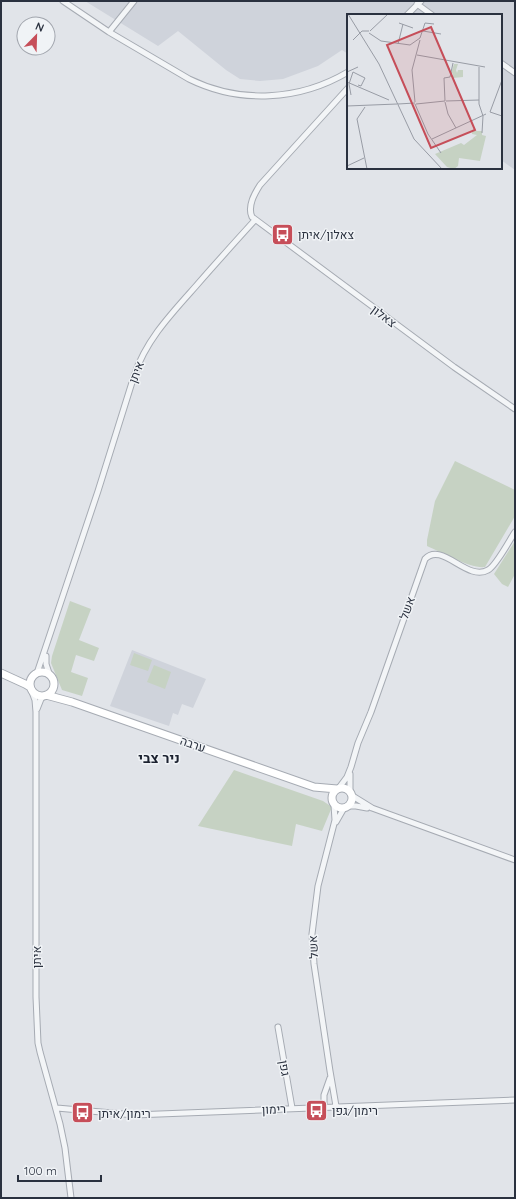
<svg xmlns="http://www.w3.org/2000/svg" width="516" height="1199" viewBox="0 0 516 1199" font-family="Quicksand,Heebo,sans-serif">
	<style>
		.built { fill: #cfd3db }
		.green { fill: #c6d2c3 }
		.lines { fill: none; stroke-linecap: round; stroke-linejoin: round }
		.street-casing { stroke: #a6abb3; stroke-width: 7 }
		.secondary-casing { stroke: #a6abb3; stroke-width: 9 }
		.street { stroke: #f3f5f7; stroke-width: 5 }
		.secondary { stroke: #fff; stroke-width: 7 }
		.labels { text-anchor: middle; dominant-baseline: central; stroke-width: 3; stroke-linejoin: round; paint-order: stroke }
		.poi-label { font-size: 12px; fill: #2a313f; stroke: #f0f3f6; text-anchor: start }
		.street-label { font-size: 12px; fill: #2a313f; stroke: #f0f3f6 }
		.quarter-label { font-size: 14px; font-weight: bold; fill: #1c2230; stroke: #f0f3f6 }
		.inset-road { fill: none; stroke: #989ca5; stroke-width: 1 }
		.view { fill: #c64e59; fill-opacity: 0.15; stroke: #c64e59; stroke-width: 2 }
		.inset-edge { fill: none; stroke: #2a313f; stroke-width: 2 }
	</style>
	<rect width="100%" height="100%" fill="#e1e4e9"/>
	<path class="built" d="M85 1H515V170L501 160V15H348V54L342 50 318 66 283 79 260 81 240 79 226 70 178 31 158 46Z
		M132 650 206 679 193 708 182 704 178 715 173 713 169 726 110 706Z"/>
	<path class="green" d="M455 461 515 490V516L485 567C471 569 441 552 427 546V540L435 501Z
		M515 541V574L508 587 502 584 494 574Z
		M70 601 91 609 79 640 99 648 94 661 76 655 71 672 88 678 82 696 62 690 51 663 52 656Z
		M134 653 152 660 148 671 130 665Z
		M154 665 171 672 165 689 147 682Z
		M234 770 323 801 332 807 322 831 296 824 292 846 198 826Z"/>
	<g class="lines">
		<defs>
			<path id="street" d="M63 1 109 32 189 79C240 104 299 101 348 72
				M417 4 432 15
				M407 15 421 1
				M109 32 134 1
				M501 63 515 73
				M348 88 260 185C255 193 247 206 252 217L454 367 515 409
				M46 656V664L50 676
				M37 673 98 491 134 376C146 340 171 314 196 286 215 264 235 242 255 220
				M32 692 35 700 36 712V997L38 1043 40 1052 60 1124 65 1148 71 1198
				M37 709 41 699 44 696
				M350 774V792
				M338 789 347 777 351 767 358 743 371 712 425 559C442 541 467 582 488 570 496 566 509 541 515 532
				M351 795 372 808 515 860
				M334 805 335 820 318 886 312 934 314 964 330 1071 336 1106
				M347 806H356L367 808
				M336 822 344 808
				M278 1027 292 1108
				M324 1107V1095L330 1078
				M57 1108 134 1115 515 1100"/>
			<path id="secondary" d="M30 684a12 12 0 1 1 24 0a12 12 0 1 1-24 0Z
				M1 673 25 684 30 687
				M46 695 72 702 314 787 337 789
				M332 798a10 10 0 1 1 20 0a10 10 0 1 1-20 0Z"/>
		</defs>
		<use href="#street" class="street-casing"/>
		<use href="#secondary" class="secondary-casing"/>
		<use href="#street" class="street"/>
		<use href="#secondary" class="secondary"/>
	</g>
	<defs>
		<symbol id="bus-square" viewBox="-11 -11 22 22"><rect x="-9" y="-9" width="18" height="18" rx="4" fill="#c64e59" stroke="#f0f3f6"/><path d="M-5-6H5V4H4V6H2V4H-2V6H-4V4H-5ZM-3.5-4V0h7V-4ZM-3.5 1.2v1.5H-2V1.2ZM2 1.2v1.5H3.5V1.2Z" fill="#fff"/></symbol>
	</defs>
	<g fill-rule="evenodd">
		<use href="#bus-square" x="270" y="222" width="25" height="25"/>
		<use href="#bus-square" x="304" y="1098" width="25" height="25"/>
		<use href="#bus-square" x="70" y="1100" width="25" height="25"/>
	</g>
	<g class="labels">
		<g class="poi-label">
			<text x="298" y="234">צאלון/איתן</text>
			<text x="332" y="1110">רימון/גפן</text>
			<text x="98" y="1113">רימון/איתן</text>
		</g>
		<g class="street-label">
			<text transform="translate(384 316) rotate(37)">צאלון</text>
			<text transform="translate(136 372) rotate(-69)">איתן</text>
			<text transform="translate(407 608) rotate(-70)">אשל</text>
			<text transform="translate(193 744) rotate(19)">ערבה</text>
			<text transform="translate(313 947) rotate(-93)">אשל</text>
			<text transform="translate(36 957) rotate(-90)">איתן</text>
			<text transform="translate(285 1068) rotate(80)">גפן</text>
			<text transform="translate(274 1109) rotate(-2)">רימון</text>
		</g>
		<g class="quarter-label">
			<text x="159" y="758">ניר צבי</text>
		</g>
	</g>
	<g transform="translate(347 14)">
		<rect width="155" height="155" fill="#e1e4e9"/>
		<path d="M107 50H111L109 56 110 59 111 56H116V63L106 64V59L103 63ZM125 117H135V121L139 122 133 147 112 144 111 152 107 155 100 153 88 140 114 129 117 131 130 121 125 120Z" fill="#c6d2c3"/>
		<path class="inset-road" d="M1 0 32 50 67 125 95 155M52 9 66 14M23 17 41 0M76 17 94 20M22 19 34 27 63 31 73 24 78 9 87 10M6 26 15 17H22M51 30 56 10M70 41 138 53M132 53V90L136 102M0 58 11 53M155 66 143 98 155 102M0 68 42 86M4 81 2 70 6 58 18 64 14 72 11 71M98 87 97 64 103 63 106 49M99 87 132 86M68 88 65 56 73 26M98 88 101 100 109 114M51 90 68 89M68 90 81 120 94 139M69 90 98 87M0 92 50 90M18 93 10 105 20 155M135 119 136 102M85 125 139 100M0 152 17 144"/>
		<path class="view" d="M84 13 128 116 84 134 40 31Z"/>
		<rect width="155" height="155" class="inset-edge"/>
	</g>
	<rect width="516" height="1199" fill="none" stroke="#2a313f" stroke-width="4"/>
	<g transform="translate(36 36) rotate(23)"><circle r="19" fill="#f0f3f6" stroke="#a1a5ad"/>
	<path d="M0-3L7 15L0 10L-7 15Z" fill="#c64e59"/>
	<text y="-6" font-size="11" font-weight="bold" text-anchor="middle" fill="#2a313f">N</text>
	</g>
	<path d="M18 1175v6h83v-6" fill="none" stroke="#2a313f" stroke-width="2"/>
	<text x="24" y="1175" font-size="12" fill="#2a313f" stroke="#f0f3f6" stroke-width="3" paint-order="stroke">100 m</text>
</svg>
